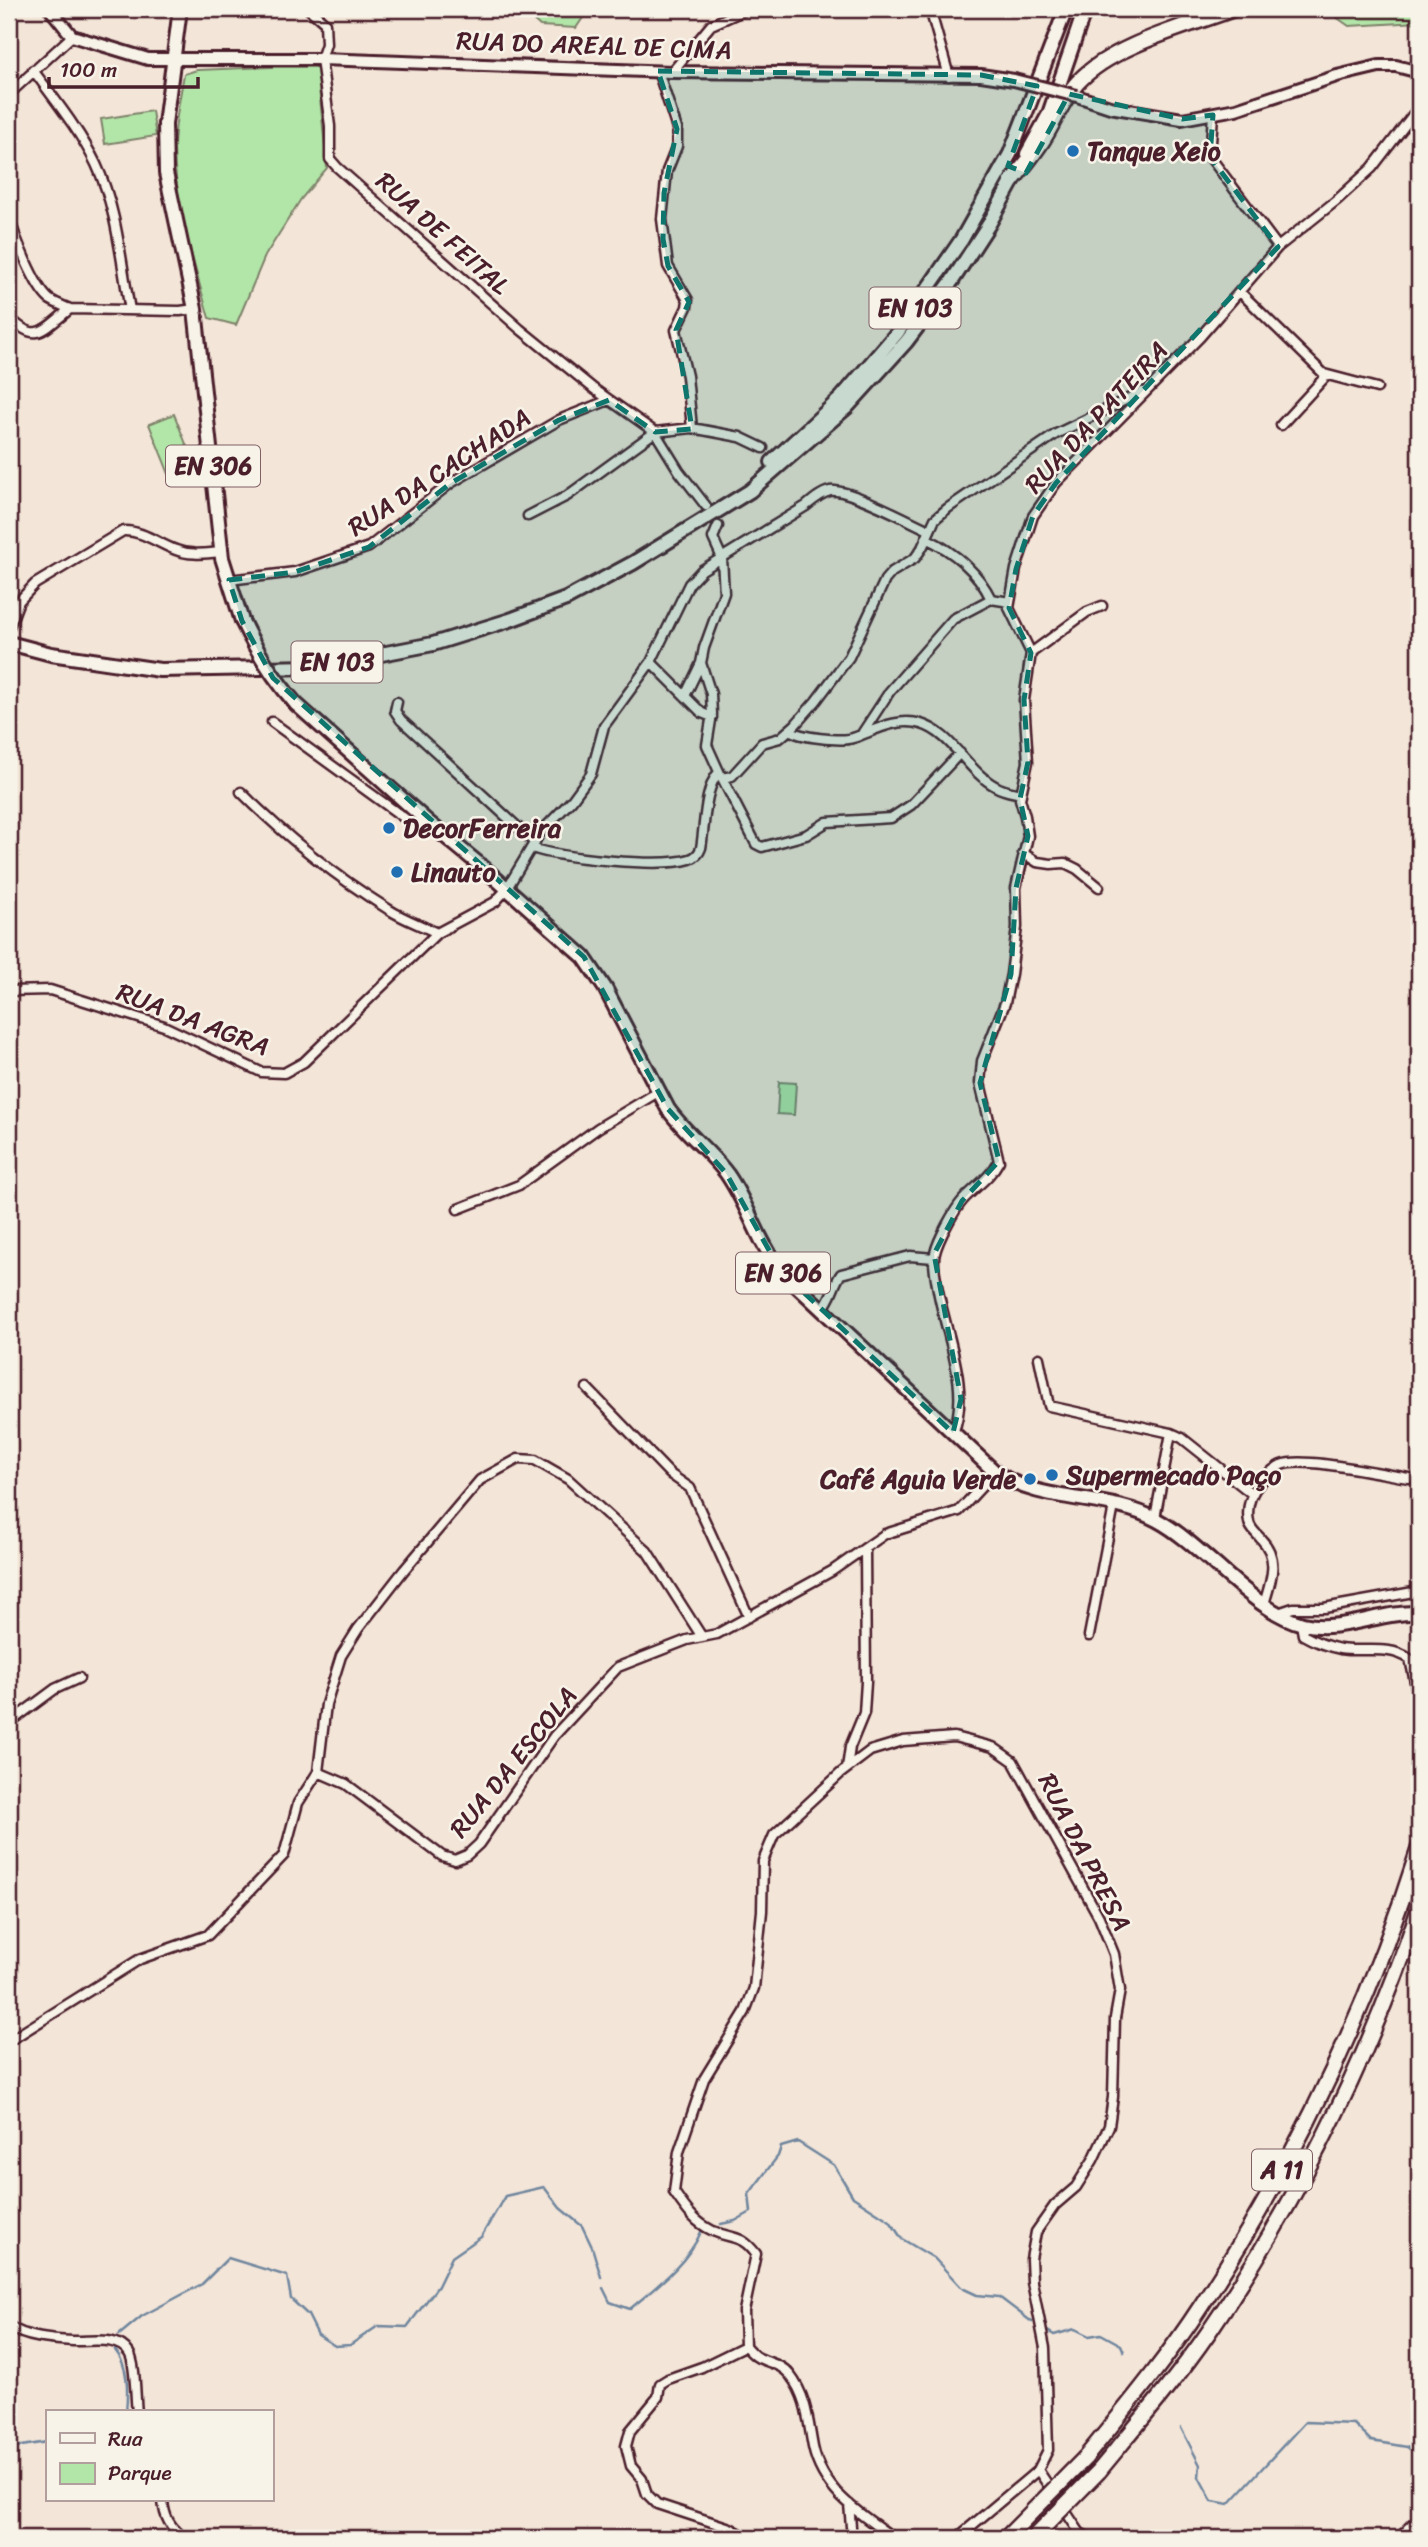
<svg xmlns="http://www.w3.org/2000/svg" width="1428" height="2547" viewBox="0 0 1428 2547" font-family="Sriracha,sans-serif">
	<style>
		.green { fill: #b2e6a8; stroke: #7e826a; stroke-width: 2 }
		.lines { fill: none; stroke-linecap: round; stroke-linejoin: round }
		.stream { stroke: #70869e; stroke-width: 2.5 }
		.minor-casing { stroke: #4a1f2b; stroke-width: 13 }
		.secondary-casing { stroke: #4a1f2b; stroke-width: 16 }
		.primary-casing { stroke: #4a1f2b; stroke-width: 18 }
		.motorway-casing { stroke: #4a1f2b; stroke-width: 19 }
		.minor { stroke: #f7f3e8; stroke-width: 8 }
		.secondary { stroke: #f7f3e8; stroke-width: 10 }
		.primary { stroke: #f7f3e8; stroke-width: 12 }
		.motorway { stroke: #f7f3e8; stroke-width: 14 }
		.secondary-bridge-casing { stroke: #4a1f2b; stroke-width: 16; stroke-linecap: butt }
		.primary-bridge-casing { stroke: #4a1f2b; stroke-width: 18; stroke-linecap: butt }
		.motorway-bridge-casing { stroke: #4a1f2b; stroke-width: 19; stroke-linecap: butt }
		.secondary-bridge { stroke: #f7f3e8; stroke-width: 10 }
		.primary-bridge { stroke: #f7f3e8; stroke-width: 12 }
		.motorway-bridge { stroke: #f7f3e8; stroke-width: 14 }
		.marked { fill: #0f766e; fill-opacity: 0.2; stroke: #0f766e; stroke-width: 5; stroke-dasharray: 14 9; stroke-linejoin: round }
		.poi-dot { fill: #1f6fb2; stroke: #f7f3e8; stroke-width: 2.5 }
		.labels { text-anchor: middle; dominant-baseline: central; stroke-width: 5; stroke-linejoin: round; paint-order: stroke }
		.shield { fill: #f7f3e8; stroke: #7e5f64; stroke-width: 2 }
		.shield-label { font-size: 24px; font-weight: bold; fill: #4a1f2b }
		.street-label { font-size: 26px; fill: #4a1f2b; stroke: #f7f3e8 }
		.poi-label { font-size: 26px; font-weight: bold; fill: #4a1f2b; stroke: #f7f3e8; text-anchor: start }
	</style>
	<rect width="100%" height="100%" fill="#f3e5d8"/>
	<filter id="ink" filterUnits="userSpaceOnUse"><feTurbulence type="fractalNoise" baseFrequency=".0143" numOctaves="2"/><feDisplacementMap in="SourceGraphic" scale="14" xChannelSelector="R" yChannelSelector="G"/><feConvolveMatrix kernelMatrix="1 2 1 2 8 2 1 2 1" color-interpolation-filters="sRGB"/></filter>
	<g filter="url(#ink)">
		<path class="green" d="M521 9H589L576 28 540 26Z
			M1340 9H1419V22L1349 26 1336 17Z
			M272 67H317L327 168 301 199 265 256 236 325 209 318C194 263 175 206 174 149 174 125 180 98 184 74L197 70Z
			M152 111 156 136 105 144 101 119Z
			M174 414 194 464 169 474 149 424Z
			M779 1082 796 1083 794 1115 777 1114Z"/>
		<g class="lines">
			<path class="stream" d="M721 2224 735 2221 751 2212 749 2194 778 2156 781 2147 798 2142 834 2165 853 2197 890 2221 902 2239 934 2258 962 2288 977 2295 999 2297 1032 2322
				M603 2288 610 2302 630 2309C656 2287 687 2264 701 2232
				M1046 2330 1054 2335 1075 2329 1089 2336 1101 2334 1121 2345 1124 2352
				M119 2335 142 2316 202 2284 228 2258 287 2276 291 2299 308 2315 318 2335 335 2346 350 2345 378 2326 407 2327 438 2286 452 2257 481 2237 505 2196 544 2187 560 2208 582 2226 592 2247 601 2277
				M115 2350C129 2367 128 2391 126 2412
				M1181 2428 1200 2465 1199 2477 1212 2501 1229 2504 1305 2422 1354 2424 1371 2441 1407 2447 1419 2456
				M9 2448 47 2442"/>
			<defs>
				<path id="minor" d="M309 9 325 23 326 44 321 59 330 126V159L337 167 520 329 594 389 655 432 679 471 706 506
					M930 9 949 76
					M33 70C55 100 80 131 96 164 117 208 121 262 130 310
					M658 71 677 129V146L667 171 662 219 668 266 688 300 687 307 676 330 687 376 692 428
					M672 72 711 25 747 9
					M9 94 72 36
					M1213 115 1210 157 1278 247
					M9 217C15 237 34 286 49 299 55 303 63 306 70 309L180 311 195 309
					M1240 292 1324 374 1377 388
					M9 317C37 345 43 330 70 309
					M1281 425 1327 375
					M528 516 567 496 655 432 692 428 740 437 763 448
					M718 526 713 538 722 558 724 593 704 648 701 663 711 694 712 714 707 745 722 778 756 844 762 847 806 835 827 822 891 818 911 805 960 753
					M926 538C954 552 977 570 991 599
					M229 580 295 572 369 547 451 483 559 420 609 400
					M9 627 19 601 35 584 123 531C142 530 159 544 176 550 191 556 206 553 222 552
					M1031 653 1087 612 1102 606
					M651 662 702 713 712 717
					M685 696 701 663
					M397 702 395 711 401 720 535 843
					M272 722 414 825 429 823
					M790 730C798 737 841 742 853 738 874 731 896 717 921 724 952 733 967 771 995 786 1003 791 1012 792 1021 794
					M863 732 890 691 953 619 991 599 1010 602
					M722 778 732 776 762 743 780 738 795 725 816 701 849 657 885 580 892 572 915 558 922 548 935 519 948 508 1056 434 1142 392
					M241 792C285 836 335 876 388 909 403 919 421 925 437 933
					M532 848C560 858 662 868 690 859 696 857 699 854 701 848 705 826 704 788 719 772
					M1023 853 1037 862 1051 864 1065 863 1077 869 1099 887
					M9 991 50 990 164 1026 261 1072 284 1073 304 1062 437 933 495 902 506 890 540 833 572 800 591 774 604 726 651 662 689 584 702 570 806 506C813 500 821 493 830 491 848 488 909 521 929 530
					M458 1209 519 1185 598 1128 658 1092
					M822 1309C832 1299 833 1285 841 1274L910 1256 934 1258
					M1039 1358 1049 1406 1171 1433 1182 1438 1251 1493
					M587 1388 670 1474 690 1488 749 1617
					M953 1433C971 1390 946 1335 938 1290 936 1280 932 1263 935 1253 938 1240 954 1210 963 1200 976 1186 990 1178 999 1161L980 1083 982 1061 1005 1003 1011 974 1017 927 1016 888 1028 836 1025 816 1020 799 1028 762 1024 700 1031 653 1009 608 1016 569 1033 516 1056 483 1200 337 1278 247 1337 200 1372 168 1419 107
					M1155 1518 1171 1433
					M1264 1604C1271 1581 1280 1558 1261 1539 1257 1534 1250 1529 1249 1522 1246 1507 1251 1493 1260 1483 1267 1476 1272 1469 1281 1465 1303 1456 1382 1474 1409 1478
					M1278 1613 1293 1608H1324L1419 1591
					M1301 1624 1303 1635C1315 1642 1326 1646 1340 1649 1364 1653 1387 1644 1410 1659L1417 1692
					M1089 1636 1114 1506
					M9 1723 55 1689 79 1678
					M847 1768 850 1747 864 1713 866 1682 865 1549
					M318 1772 346 1784 442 1856 455 1860 467 1855 479 1844 554 1736 618 1667 687 1640 717 1634 832 1571 885 1534 959 1511 995 1472
					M9 2041 140 1959 208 1935 284 1855 298 1803 318 1772 326 1704 341 1656 358 1629 404 1570 480 1480 518 1459 535 1460 568 1479 647 1551 702 1637
					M9 2326C25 2338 53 2340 73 2341 90 2342 118 2335 129 2353 136 2363 135 2398 137 2412
					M745 2346 702 2367 668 2379 660 2384 658 2397 630 2431 626 2446 631 2466 642 2479 647 2494 657 2504 730 2528 748 2538
					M1038 2470 1080 2533 1089 2538
					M163 2500C164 2517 170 2527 184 2538
					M849 2504 852 2538
					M894 2538C860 2514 822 2491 813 2447 808 2421 807 2397 790 2375 782 2364 768 2363 757 2357 753 2355 749 2350 745 2346L744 2311 756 2254C741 2234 734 2240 713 2231 694 2222 685 2208 674 2192L679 2152 704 2079 745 2012 754 1988 762 1911 763 1861 774 1835 841 1773 870 1751 903 1741 954 1737 993 1747 1013 1761 1099 1917 1114 1954 1120 1990 1115 2018 1113 2097 1109 2126 1093 2160 1076 2187 1055 2205 1036 2232 1031 2259 1032 2282 1045 2348 1048 2450 1038 2470 957 2538
					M1399 2538 1419 2518"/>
				<path id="secondary" d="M50 9 72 36 148 59H321L672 72 981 75 1014 80
					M1077 96 1110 107 1182 119 1236 109 1337 76 1379 66H1396L1419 72"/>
				<path id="primary" d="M180 9 165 124 166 173 195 309 222 558 242 621
					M1027 154 1049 114 1085 9
					M772 462 841 398 897 333 962 239 1010 154 1066 9
					M9 643 51 654 160 670 314 667 433 644 510 620 566 599 633 563 750 491 847 407 906 342 952 281 989 224 1017 173
					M296 704 429 823 485 869 584 957 605 988 668 1109C685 1133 710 1151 727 1174 748 1204 757 1240 780 1270L995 1472C1043 1505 1107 1493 1157 1520 1204 1545 1253 1612 1303 1624 1341 1633 1381 1611 1419 1613"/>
				<path id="motorway" d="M1012 181C1023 167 1035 153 1044 138 1056 119 1063 98 1078 82 1112 45 1185 27 1233 9
					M1085 2458C1125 2409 1166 2360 1201 2306 1294 2164 1368 2010 1419 1848
					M1099 2471C1136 2426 1175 2381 1208 2333 1297 2203 1369 2058 1419 1909"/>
			</defs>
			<use href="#minor" class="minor-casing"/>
			<use href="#secondary" class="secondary-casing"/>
			<use href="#primary" class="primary-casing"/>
			<use href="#motorway" class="motorway-casing"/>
			<use href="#minor" class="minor"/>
			<use href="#secondary" class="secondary"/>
			<use href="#primary" class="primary"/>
			<use href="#motorway" class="motorway"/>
			<defs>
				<path id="secondary-bridge" d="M1014 80 1077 96"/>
				<path id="primary-bridge" d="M242 621C257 652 273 678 296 704"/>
				<path id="motorway-bridge" d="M1006 2538 1085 2458
					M1033 2538 1099 2471"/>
			</defs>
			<use href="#secondary-bridge" class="secondary-bridge-casing"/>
			<use href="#primary-bridge" class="primary-bridge-casing"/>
			<use href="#motorway-bridge" class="motorway-bridge-casing"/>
			<use href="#secondary-bridge" class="secondary-bridge"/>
			<use href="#primary-bridge" class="primary-bridge"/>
			<use href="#motorway-bridge" class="motorway-bridge"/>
		</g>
	</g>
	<path class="marked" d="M658 71 981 75 1037 86 1008 166 1026 173 1069 94 1182 119 1213 115 1210 157 1278 247 1056 483 1033 516 1016 569 1009 608 1031 653 1024 700 1028 762 1020 799 1028 836 1016 888 1011 974 980 1083 999 1161 962 1201 934 1254 961 1399 953 1433 780 1270 726 1173 668 1109 584 957 273 678 242 621 229 580 295 572 369 547 451 483 559 420 609 400 655 432 692 429 676 330 689 302 668 266 663 239 664 193 677 129Z"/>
	<g class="poi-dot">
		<circle cx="1073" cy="151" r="7"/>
		<circle cx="389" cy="828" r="7"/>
		<circle cx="397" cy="872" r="7"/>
		<circle cx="1052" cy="1475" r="7"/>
		<circle cx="1030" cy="1479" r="7"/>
	</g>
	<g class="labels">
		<g class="shield">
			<rect x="869.5" y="287.5" width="91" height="41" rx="5"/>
			<rect x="166" y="445.5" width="94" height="41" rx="5"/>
			<rect x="291.5" y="641.5" width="91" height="41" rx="5"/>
			<rect x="736" y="1252.5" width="94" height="41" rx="5"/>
			<rect x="1252" y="2149.5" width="60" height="41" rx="5"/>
		</g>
		<g class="shield-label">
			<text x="915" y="308">EN 103</text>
			<text x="213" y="466">EN 306</text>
			<text x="337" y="662">EN 103</text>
			<text x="783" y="1273">EN 306</text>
			<text x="1282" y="2170">A 11</text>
		</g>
		<g class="street-label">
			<text transform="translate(594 45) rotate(2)">RUA DO AREAL DE CIMA</text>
			<text transform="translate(443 233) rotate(42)">RUA DE FEITAL</text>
			<text transform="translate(1096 417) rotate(-47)">RUA DA PATEIRA</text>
			<text transform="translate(439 472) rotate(-33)">RUA DA CACHADA</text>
			<text transform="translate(193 1019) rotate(21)">RUA DA AGRA</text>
			<text transform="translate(513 1762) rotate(-51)">RUA DA ESCOLA</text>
			<text transform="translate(1085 1852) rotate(63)">RUA DA PRESA</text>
		</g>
		<g class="poi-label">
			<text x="1087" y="151">Tanque Xeio</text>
			<text x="403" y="828">DecorFerreira</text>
			<text x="411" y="872">Linauto</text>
			<text x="1066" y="1475">Supermecado Paço</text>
			<text x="1016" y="1479" text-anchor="end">Café Aguia Verde</text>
		</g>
	</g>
	<rect width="1428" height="2547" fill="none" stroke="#f7f3e8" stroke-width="35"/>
	<rect x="18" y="18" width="1393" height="2512" fill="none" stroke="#4a1f2b" stroke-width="2.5" filter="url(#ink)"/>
	<rect x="46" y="2410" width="228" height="91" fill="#f7f3e8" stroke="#b29e9c" stroke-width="2"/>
	<rect x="60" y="2433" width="35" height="10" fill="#f7f3e8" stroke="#b29e9c" stroke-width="2"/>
	<text x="108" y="2446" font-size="21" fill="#4a1f2b">Rua</text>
	<rect x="60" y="2463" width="35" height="21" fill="#b2e6a8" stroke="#b29e9c" stroke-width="2"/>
	<text x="108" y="2480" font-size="21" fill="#4a1f2b">Parque</text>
	<path d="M49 77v10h149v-10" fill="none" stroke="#4a1f2b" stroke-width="3.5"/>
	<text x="60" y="77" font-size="21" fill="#4a1f2b" stroke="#f7f3e8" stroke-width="5" paint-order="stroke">100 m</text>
</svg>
